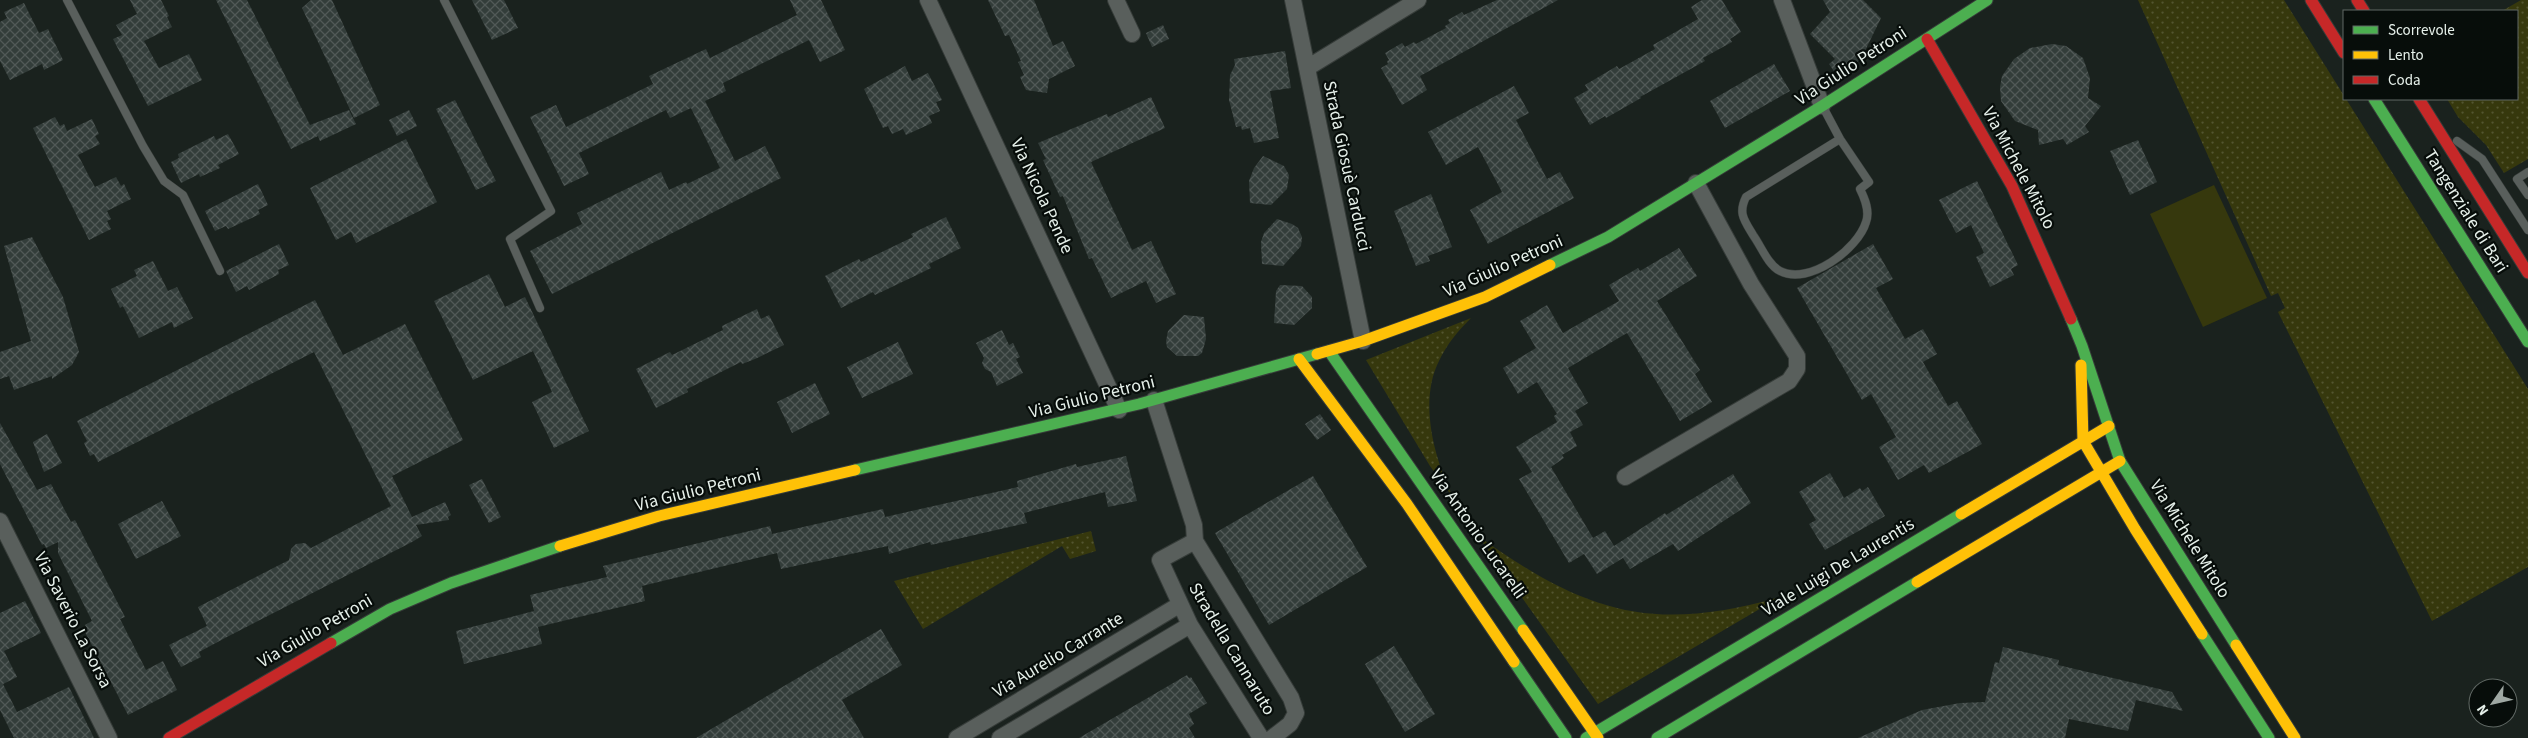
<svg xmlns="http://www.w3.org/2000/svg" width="2528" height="738" viewBox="0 0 2528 738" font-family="'Source Sans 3',sans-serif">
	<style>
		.green { fill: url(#green-dots) }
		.pitch { fill: #36380d }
		.building { fill: url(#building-cross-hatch) }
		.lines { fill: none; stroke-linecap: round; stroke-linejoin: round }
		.lane-casing { stroke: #363c39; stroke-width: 9 }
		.street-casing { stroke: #363c39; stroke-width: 18 }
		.fast-casing { stroke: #363c39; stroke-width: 13 }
		.slow-casing { stroke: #363c39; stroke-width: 13 }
		.jam-casing { stroke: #363c39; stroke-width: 13 }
		.lane { stroke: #595f5c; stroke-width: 8 }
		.street { stroke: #595f5c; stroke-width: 16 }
		.fast { stroke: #4caf50; stroke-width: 11 }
		.slow { stroke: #ffc107; stroke-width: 11 }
		.jam { stroke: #c62828; stroke-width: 11 }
		.labels { text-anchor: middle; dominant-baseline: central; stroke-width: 4.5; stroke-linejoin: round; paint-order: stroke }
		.street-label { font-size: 18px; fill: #e6f0ea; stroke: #070d0a }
	</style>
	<defs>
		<pattern id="green-dots" width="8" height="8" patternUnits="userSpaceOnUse" patternTransform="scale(1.25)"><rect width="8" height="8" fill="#36380d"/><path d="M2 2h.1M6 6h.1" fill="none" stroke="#535530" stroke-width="1.8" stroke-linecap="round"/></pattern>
		<pattern id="building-cross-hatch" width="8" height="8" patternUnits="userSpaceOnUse" patternTransform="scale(1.25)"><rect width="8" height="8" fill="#333d3a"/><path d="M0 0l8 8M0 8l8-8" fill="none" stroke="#515957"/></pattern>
	</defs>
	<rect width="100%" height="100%" fill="#1a221e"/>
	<path class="green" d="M2138 0H2284L2528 389V567L2432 621 2278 312 2285 308 2278 293 2271 296Z
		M2521 0H2528V159L2504 173 2486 145 2458 117 2447 99H2517V11H2502Z
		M1471 318C1458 331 1447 344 1439 361 1418 402 1435 462 1454 499L1430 466 1366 360Z
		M1091 531 1096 551 1070 559 1062 546 923 629 894 581Z
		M1478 536C1585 612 1651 634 1780 597L1598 704Z"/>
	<path class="pitch" d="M2214 185 2267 298 2203 327 2150 214Z"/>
	<path class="building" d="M130 0H161L169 16 167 17 172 27 144 41 159 68 189 54 202 80 148 106 113 39 122 35 116 25 137 14Z
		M216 0H247L310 125 349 110 356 124 320 141 318 136 291 149Z
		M311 0H332L380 105 354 118 302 8Z
		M472 0H504L518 28 492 40Z
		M790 0H821L845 50 820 62 809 40 723 83 726 91 705 101 735 161 765 146 781 178 552 294 530 251 582 224 577 213 661 172 669 190 686 182 687 184 720 168 691 108 670 118 666 110 579 153 589 174 564 186 530 117 556 105 566 127 653 84 649 76 706 49 710 58 797 15Z
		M988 0H1034L1053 46 1063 41 1075 66 1049 79 1047 93 1026 90 1020 77 1024 75 1018 62 1021 61 1009 35 1005 36Z
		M1497 0H1558L1420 76 1427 90 1402 105 1381 68 1388 64 1387 61 1389 60 1385 53 1402 43 1405 47 1414 42 1416 44 1446 28 1445 26 1450 23 1448 20 1462 12 1464 15Z
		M1702 0H1722L1741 32 1730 39 1732 42 1703 58 1705 61 1640 97 1641 98 1606 118 1605 116 1590 125 1574 98 1588 90 1585 85 1617 66 1619 69 1655 49 1653 45 1698 19 1691 7Z
		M1823 0H1863L1881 18 1864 53 1867 55 1837 76 1829 64 1835 59 1810 34 1830 12Z
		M24 3 39 33 48 29 63 60 44 70 42 64 10 80 0 61V22L7 18 4 12Z
		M1163 25 1169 39 1152 47 1146 33Z
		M2052 44 2066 46 2083 58 2090 78 2088 98 2101 106 2085 126 2089 132 2067 145 2063 139 2039 145 2038 130 2015 121 2001 101 2000 87 2002 76 2014 59 2030 48Z
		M1285 51 1291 88 1270 91 1279 138 1254 143 1250 128 1242 130 1241 126 1236 127 1229 100 1230 75 1235 65 1234 59Z
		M1774 64 1790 91 1725 128 1710 101Z
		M905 66 912 81 928 73 942 100 936 102 940 111 929 116 932 123 906 135 903 129 892 134 888 126 883 128 864 89Z
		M1514 86 1529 113 1516 120 1547 179 1560 172 1574 198 1488 244 1470 210 1502 192 1478 147 1446 165 1428 132Z
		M1151 97 1165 128 1091 162 1132 250 1151 241 1176 294 1156 303 1146 281 1111 298 1092 258 1089 259 1063 196 1060 197 1043 160 1046 159 1038 143 1107 114 1108 117Z
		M455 100 496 181 476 190 436 109Z
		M409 110 417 126 397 136 389 120Z
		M55 117 60 126 64 124 67 131 92 119 99 134 95 136 100 144 78 155 91 180 95 187 116 177 121 186 124 184 131 199 107 211 111 219 107 221 111 229 89 240 33 128Z
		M228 134 239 154 218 165 220 168 200 177 199 174 181 183 171 162 179 158 178 154 214 136 216 140Z
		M406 139 437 202 356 243 351 232 336 240 310 188Z
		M2138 140 2157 182 2130 195 2110 151Z
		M1263 156 1284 166 1289 175 1287 189 1271 205 1250 203 1249 181 1254 168Z
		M1977 181 2018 265 2011 269 2014 275 1990 287 1976 257 1984 253 1971 225 1956 233 1939 200Z
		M258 184 268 205 258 210 260 214 228 229 226 226 215 231 205 211Z
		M1431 194 1452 247 1428 256 1430 261 1416 266 1394 211Z
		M946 217 961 248 929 264 931 268 921 273 875 295 873 292 841 308 825 276 859 259 861 262 913 237 911 234Z
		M1277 219 1292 224 1298 228 1302 237 1301 246 1283 266 1262 264 1261 242 1264 233Z
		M32 237 63 297 79 352 72 365 52 379V376L14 390 9 376 0 379V352L31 341 4 246Z
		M279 244 289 265 278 270 279 274 249 290 247 286 236 292 226 271Z
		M1873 244 1893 279 1876 288 1905 339 1923 329 1937 354 1923 362 1948 406 1957 401 1982 444 1929 473 1924 465 1898 480 1879 447 1896 437 1871 394 1862 400 1797 288Z
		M1679 248 1697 276 1657 301 1700 370 1695 374 1712 402 1680 421 1627 333 1568 368 1588 403 1575 411 1583 425 1570 432 1577 446 1562 455 1564 458 1551 467 1593 538 1605 531 1614 546 1665 513 1666 515 1733 474 1751 503 1678 551 1673 544 1630 569 1623 558 1597 574 1584 554 1569 563 1519 479 1532 472 1516 447 1557 422 1554 416 1557 414 1537 382 1518 394 1503 368 1536 348 1520 321 1547 305 1563 333 1619 301 1609 285 1638 268 1640 271Z
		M153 261 168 291 177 287 193 318 174 328 172 322 139 338 123 306 120 308 111 289 137 276 134 270Z
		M489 274 505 307 525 297 589 431 554 448 532 402 552 392 533 351 473 380 434 301Z
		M1280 285 1302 286 1312 297V308L1294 325 1274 323 1276 291Z
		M315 300 343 355 405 324 463 440 392 476 412 517 445 502 451 515 448 517 449 520 416 525 422 536 412 542 225 638 199 652 201 657 181 667 169 645 207 626 198 607 289 560 291 549 296 544 305 543 311 548 391 506 314 352 98 462 94 454 90 456 84 443 87 441 77 421Z
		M757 309 761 319 769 315 784 345 755 359 742 364 741 362 687 389 688 392 656 408 636 369 670 352 672 355 723 330 722 326Z
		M1184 315 1204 317 1206 339 1202 353 1198 356H1177L1167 347 1166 341 1168 331Z
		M1002 330 1009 345 1013 343 1020 357 1016 359 1023 373 997 386 991 372 985 369 982 363 984 358 976 343Z
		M898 342 913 374 862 398 847 367Z
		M815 383 830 414 792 433 777 402Z
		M1320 414 1331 430 1317 440 1305 424Z
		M0 423 37 490 51 484 71 522 75 520 125 617 120 619 146 670 163 661 177 690 128 715 84 630 87 628 85 625 92 621 58 553V542L46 548 44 544 42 545 0 464Z
		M47 434 62 463 44 472 33 442Z
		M1126 456 1137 501 1108 507 1105 492 1024 513 1027 523 931 545 930 542 889 554 888 546 781 569 777 553 642 586 645 601 538 627 542 644 464 664 456 631 534 611 530 595 607 577 603 566 770 526 772 534 883 509 885 517 1018 487 1017 481 1076 464 1077 467Z
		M1830 473 1844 498 1860 488 1862 491 1868 487 1885 516 1825 550 1809 524 1816 520 1799 492Z
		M1313 476 1367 567 1269 625 1215 533Z
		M482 479 501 517 489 523 469 485Z
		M162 501 181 536 136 559 118 524Z
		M25 601 41 633 4 651 17 677 3 684 17 712 69 687 94 738H14L0 710V613Z
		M881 629 902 665 842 700 864 738H696Z
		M1394 646 1435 714 1405 732 1365 664Z
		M2003 647 2059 660 2058 665 2172 692 2183 711 2136 700 2128 731 2069 719 2065 738H1858L1922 710 1960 703 1985 702 1995 662 1999 663Z
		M1187 675 1189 678 1191 677 1207 703 1189 714 1194 724 1189 728 1195 738H1079Z"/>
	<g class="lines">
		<defs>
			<path id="lane" d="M67 0 143 146 164 181 183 195 220 271
				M444 0 551 211 510 239 540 308
				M1823 107 1840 139 1869 182 1860 189C1865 199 1870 211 1866 222 1858 249 1809 286 1780 271 1768 265 1761 246 1753 235 1744 220 1738 213 1746 197L1840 139
				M2457 141 2482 159 2528 230
				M2528 172 2517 179 2528 195"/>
			<path id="street" d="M928 0 1119 410
				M1116 0 1132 34
				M1293 0 1363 341
				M1782 0 1822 106
				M1307 68 1418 0
				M1154 400 1194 525 1195 541 1291 698 1296 713 1290 724 1272 738
				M1625 477 1789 381 1797 369V356L1751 284 1696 183
				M0 521 109 738
				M1195 541 1160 560 1190 625 1261 738
				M957 738 1179 605
				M1000 738 1190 625"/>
			<path id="fast" d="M2374 99 2528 342
				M1550 265 1608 237 1822 106 1987 0
				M2071 319 2082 346 2120 461 2236 645
				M1329 351 1523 630
				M855 470 1139 404 1317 354
				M2202 634 2269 738
				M331 643 390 609 451 583 560 546
				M1514 662 1566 738
				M1586 738 1961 514
				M1657 738 1917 582"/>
			<path id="slow" d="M1317 354 1363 341 1485 297 1550 265
				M1299 359 1407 504 1514 662
				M2081 365 2083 441 2135 529 2202 634
				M1961 514 2109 426
				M560 546 659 516 855 470
				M1917 582 2120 461
				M1523 630 1598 738
				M2236 645 2295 738"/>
			<path id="jam" d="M2311 0 2344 53
				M2357 0 2364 11
				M1927 39 2012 186 2071 319
				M2419 99 2528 273
				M169 738 331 643"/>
		</defs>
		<use href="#lane" class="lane-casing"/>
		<use href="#street" class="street-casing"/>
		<use href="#fast" class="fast-casing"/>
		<use href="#slow" class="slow-casing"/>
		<use href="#jam" class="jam-casing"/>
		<use href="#lane" class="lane"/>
		<use href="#street" class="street"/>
		<use href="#fast" class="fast"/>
		<use href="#slow" class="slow"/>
		<use href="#jam" class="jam"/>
	</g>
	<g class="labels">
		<g class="street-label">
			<text transform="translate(1851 66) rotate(-33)">Via Giulio Petroni</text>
			<text transform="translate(1347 166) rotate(78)">Strada Giosuè Carducci</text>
			<text transform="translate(2019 168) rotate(62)">Via Michele Mitolo</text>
			<text transform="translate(1042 196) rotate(65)">Via Nicola Pende</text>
			<text transform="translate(2466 211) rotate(58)">Tangenziale di Bari</text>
			<text transform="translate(1503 266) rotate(-24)">Via Giulio Petroni</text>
			<text transform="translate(1092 397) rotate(-14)">Via Giulio Petroni</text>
			<text transform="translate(698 490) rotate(-14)">Via Giulio Petroni</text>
			<text transform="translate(1478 534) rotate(55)">Via Antonio Lucarelli</text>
			<text transform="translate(2190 539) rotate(58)">Via Michele Mitolo</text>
			<text transform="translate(1838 567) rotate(-31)">Viale Luigi De Laurentis</text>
			<text transform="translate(73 620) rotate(63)">Via Saverio La Sorsa</text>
			<text transform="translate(315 631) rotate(-30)">Via Giulio Petroni</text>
			<text transform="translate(1232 649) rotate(59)">Stradella Cannaruto</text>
			<text transform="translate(1058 655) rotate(-31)">Via Aurelio Carrante</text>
		</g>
	</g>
	<rect x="2343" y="10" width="175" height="90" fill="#070d0a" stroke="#606864"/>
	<rect x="2353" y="26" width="25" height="8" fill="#4caf50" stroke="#606864"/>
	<text x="2388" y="35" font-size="15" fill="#e6f0ea">Scorrevole</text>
	<rect x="2353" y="51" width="25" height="8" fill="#ffc107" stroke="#606864"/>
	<text x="2388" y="60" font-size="15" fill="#e6f0ea">Lento</text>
	<rect x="2353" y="76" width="25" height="8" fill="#c62828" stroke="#606864"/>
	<text x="2388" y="85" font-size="15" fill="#e6f0ea">Coda</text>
	<g transform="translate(2493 703) rotate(236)"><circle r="24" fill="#070d0a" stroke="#606864"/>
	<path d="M0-4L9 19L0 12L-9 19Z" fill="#9fa8a3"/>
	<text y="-8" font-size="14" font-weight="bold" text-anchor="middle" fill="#e6f0ea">N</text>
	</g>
</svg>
